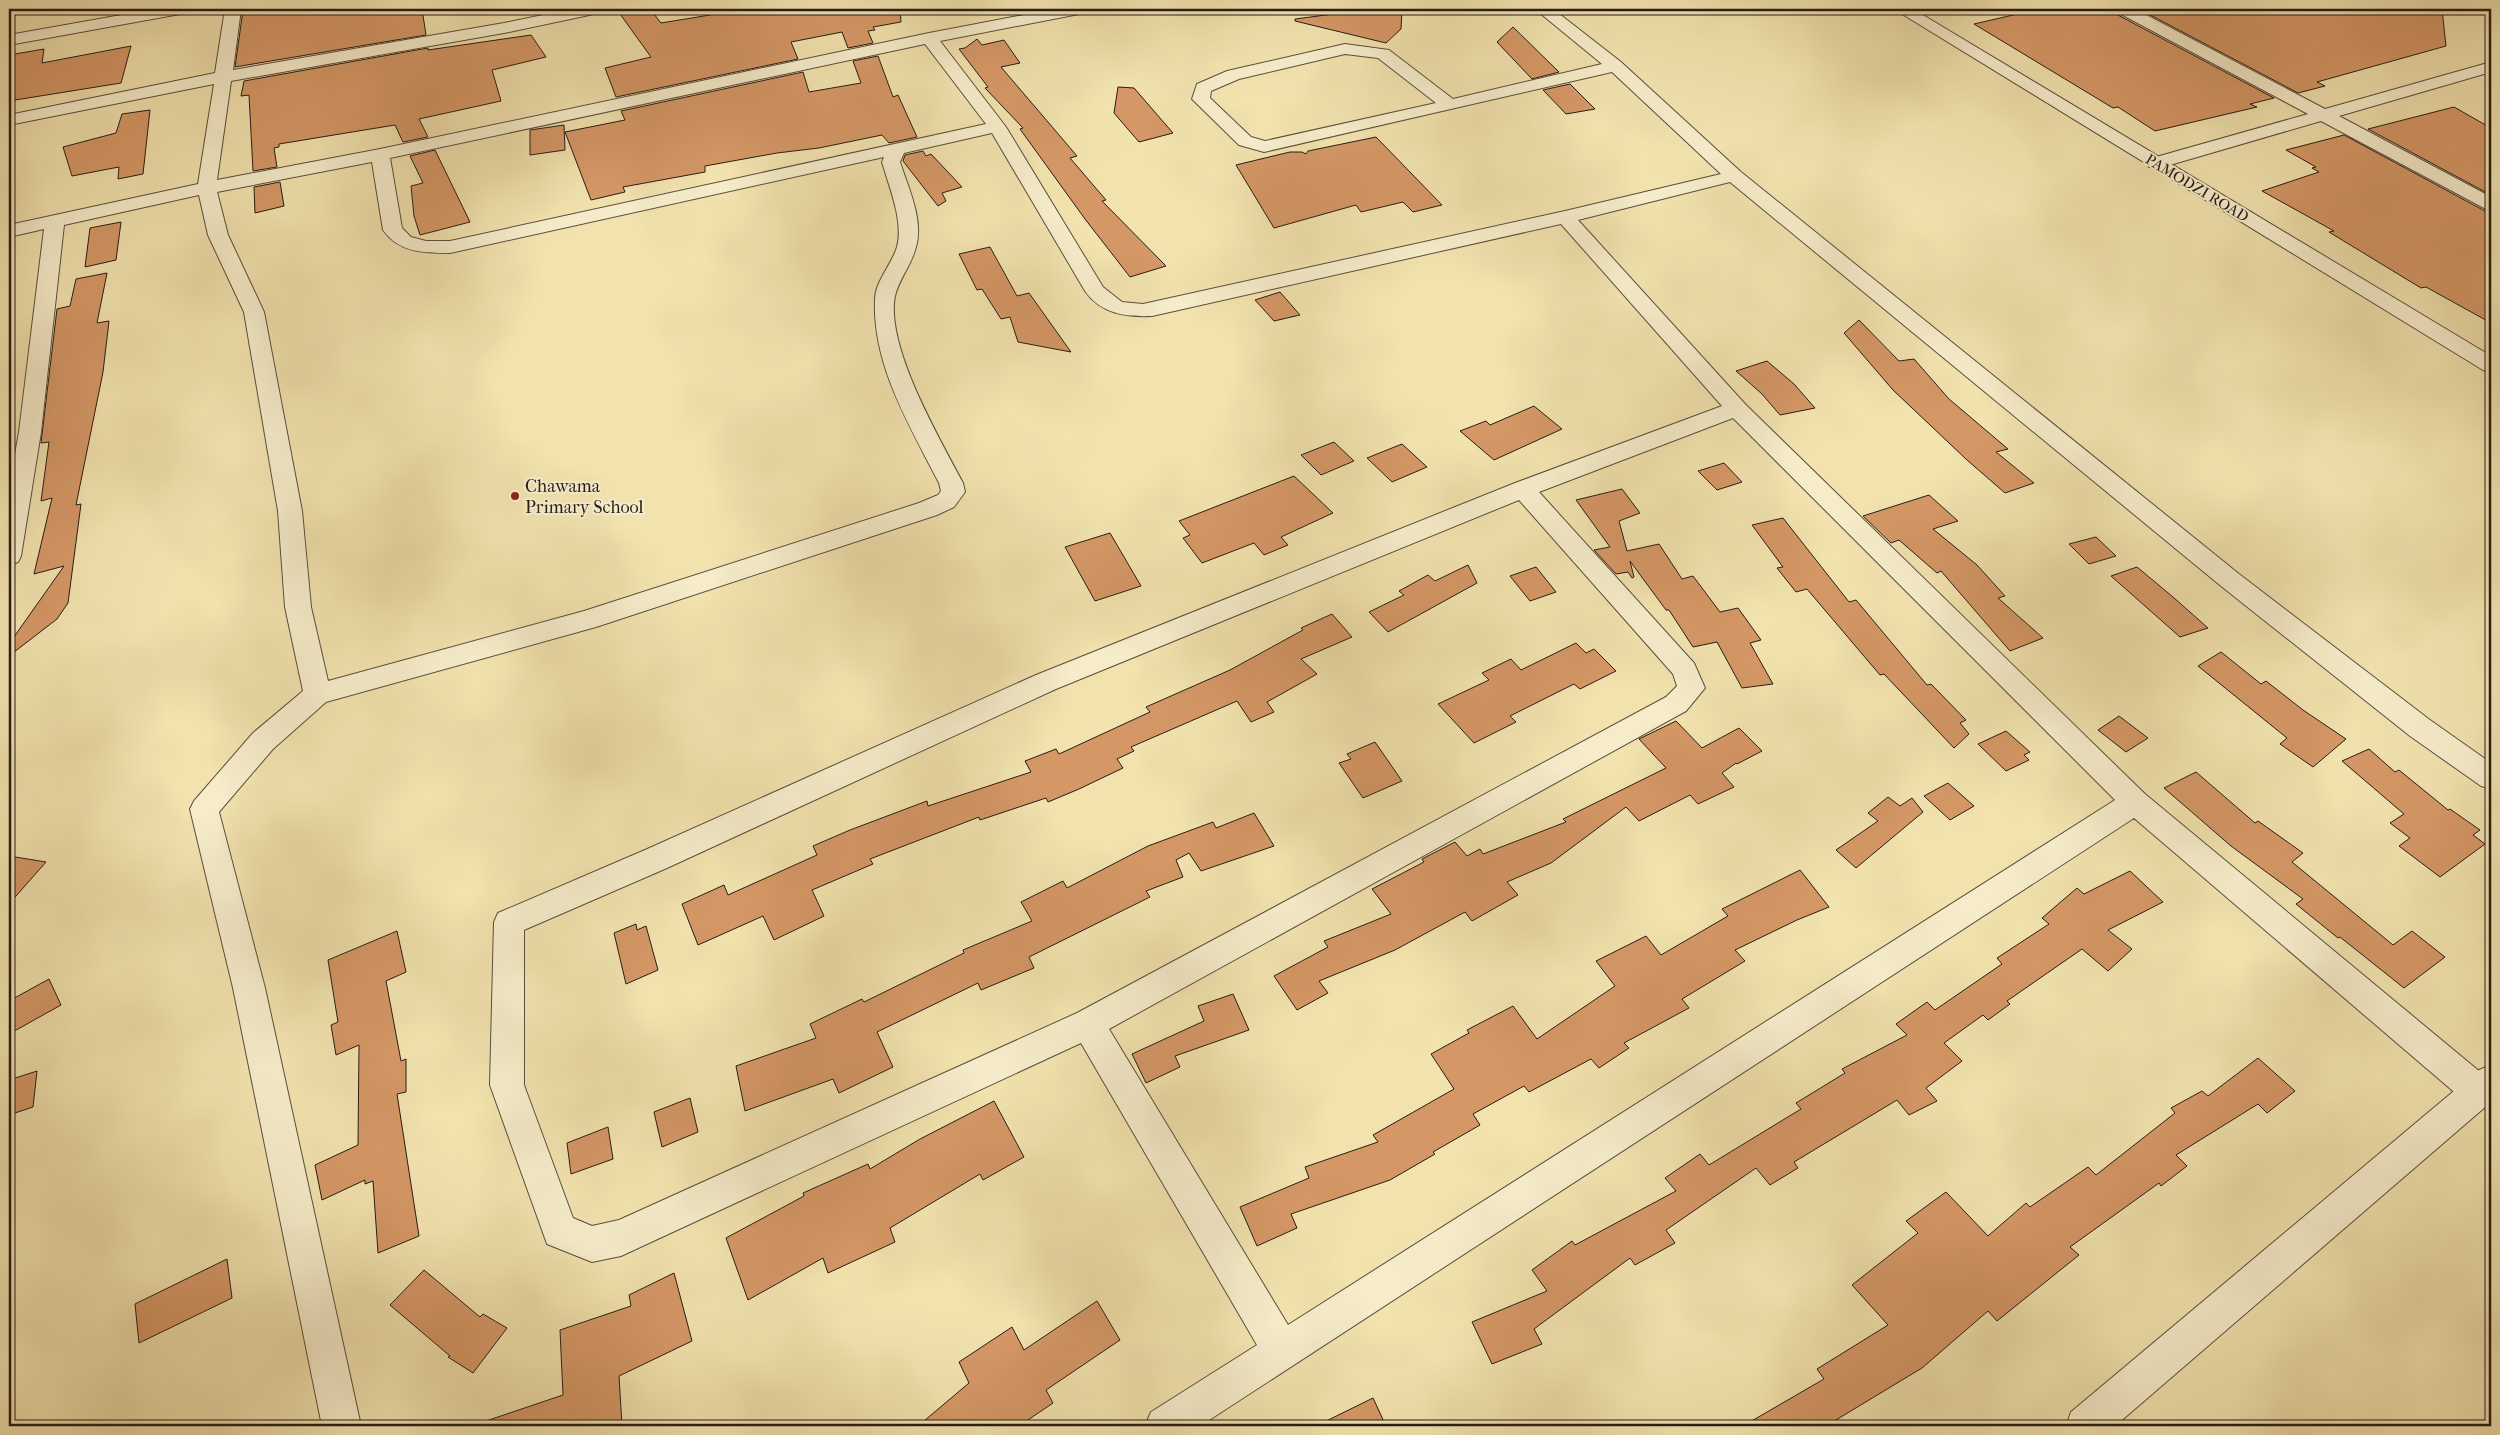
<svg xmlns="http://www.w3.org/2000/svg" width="2500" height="1435" viewBox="0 0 2500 1435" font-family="'IM FELL French Canon',serif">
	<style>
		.building { fill: #d59766; stroke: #271c16 }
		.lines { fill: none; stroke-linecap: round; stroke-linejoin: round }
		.minor-casing { stroke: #5a4e3c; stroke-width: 2 }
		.tertiary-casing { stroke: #5a4e3c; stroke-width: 2 }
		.minor { fill: #f6ecca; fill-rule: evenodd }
		.tertiary { fill: #f6ecca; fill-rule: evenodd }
		.poi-dot { fill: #8f2418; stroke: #f6ecca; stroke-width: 2 }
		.labels { text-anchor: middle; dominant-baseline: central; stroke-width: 4; stroke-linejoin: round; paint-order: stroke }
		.far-street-label { font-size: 15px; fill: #271c16; stroke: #f6ecca }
		.poi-label { font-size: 18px; fill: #271c16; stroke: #f6ecca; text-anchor: start }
	</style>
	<rect width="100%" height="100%" fill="#f1e2ae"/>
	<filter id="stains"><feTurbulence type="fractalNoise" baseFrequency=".004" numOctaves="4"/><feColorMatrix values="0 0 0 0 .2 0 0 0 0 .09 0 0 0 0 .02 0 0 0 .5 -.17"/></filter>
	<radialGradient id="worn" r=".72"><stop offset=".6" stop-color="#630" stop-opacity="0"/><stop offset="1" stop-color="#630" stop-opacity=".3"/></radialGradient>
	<path class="building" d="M251 9H422L426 35 235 67 243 10Z
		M642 9H650L661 23 710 15 708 9H900L901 22 873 27 875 30 868 31 873 43 848 48 842 32 791 42 798 59 616 97 605 68 651 57 620 14Z
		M1372 9 1402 10 1401 29 1386 43 1295 21V19Z
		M2039 9H2113L2116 14 2274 98 2250 104 2257 107 2155 131 2118 107 2113 108 1974 24Z
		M2139 9H2442L2446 46 2317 82 2325 86 2298 93Z
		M1513 27 1559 72 1532 79 1497 42Z
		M531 35 546 57 492 70 501 101 419 119 428 137 403 142 395 125 279 144V147L274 148 277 167 253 171 249 95 241 96 244 81 428 48V50Z
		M977 39 982 45 1004 40 1020 63 1001 67 1077 156 1070 158 1106 200 1102 201 1166 266 1130 277 1085 219 1020 129 1023 128 985 88 988 87 959 49 965 48Z
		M131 46 121 83 9 101V55L44 49 42 63Z
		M878 56 893 97 898 95 917 137 889 143 882 135 819 148 777 153 705 166V172L623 187 625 192 591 200 565 132 625 120 621 111 803 72 809 92 861 83 853 61Z
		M1570 84 1595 109 1566 114 1543 90Z
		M1118 87 1134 88 1173 133 1139 142 1114 113Z
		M2454 107 2491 128V195L2368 129Z
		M150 110 143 174 118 179 119 167 72 176 63 147 116 133 122 114Z
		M564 125 565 150 530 155V130Z
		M2344 135 2483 210 2491 212V323L2426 287 2421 288 2329 232 2334 231 2262 191 2319 172 2312 168 2316 167 2286 150Z
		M1376 137 1442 205 1413 212 1403 202 1361 212 1356 205 1274 228 1236 165 1290 152H1302L1306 154 1308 151Z
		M435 150 470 222 420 235 414 216 411 186 423 183 410 156Z
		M923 151 926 156 931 154 962 187 942 193 946 201 938 206 903 161 905 155Z
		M280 182 284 206 255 213 254 187Z
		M121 222 116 260 85 267 90 228Z
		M990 247 1017 296 1029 293 1071 352 1018 342 1010 317 1001 319 982 289 977 290 959 254Z
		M107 273 97 323 109 321 103 372 76 505 81 504 68 603 57 619 9 656V644L64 566 34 574 52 498 41 501 49 442 41 443 57 309 70 306 76 279Z
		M1280 292 1300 315 1274 321 1255 300Z
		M1859 320 1899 361 1914 359 1949 399 2008 449 1996 452 2034 483 2005 493 1967 460 1893 390 1844 333Z
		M1767 361 1794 384 1815 408 1780 415 1762 394 1736 371Z
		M1534 406 1562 429 1494 460 1460 431 1486 421 1490 425Z
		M1334 442 1354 461 1321 475 1301 455Z
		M1402 444 1427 467 1392 482 1367 458Z
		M1724 463 1742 482 1717 490 1698 471Z
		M1294 476 1333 513 1281 537 1288 545 1264 555 1254 543 1202 563 1183 538 1190 535 1179 521Z
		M1622 489 1640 513 1619 521 1627 551 1659 544 1682 579 1693 576 1720 612 1738 608 1761 640 1750 643 1773 684 1742 688 1717 642 1693 647 1669 610H1666L1630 561 1634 577 1632 578 1628 572 1616 574 1594 550 1610 547 1576 500Z
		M1929 495 1958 521 1933 529 1977 565 2005 596 1998 598 2043 638 2010 651 1941 571 1937 573 1899 540 1891 543 1863 516Z
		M1783 518 1849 602 1856 600 1927 685 1931 684 1966 720 1960 723 1969 734 1954 748 1884 674 1880 675 1807 589 1796 592 1777 568 1783 567 1752 525Z
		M1110 533 1141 586 1095 601 1065 547Z
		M2096 537 2116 556 2089 564 2069 544Z
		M1468 565 1477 583 1388 632 1369 612 1404 595 1399 591 1428 575 1435 581Z
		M1536 567 1556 592 1530 601 1510 576Z
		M2137 567 2173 597 2208 628 2180 637 2111 576Z
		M1332 614 1352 637 1301 659 1317 674 1267 702 1274 712 1251 722 1237 701 1131 747 1134 751 1117 759 1123 768 1079 789 1048 802 1046 798 980 820 979 817 870 859 873 864 812 890 824 916 774 940 763 916 698 945 682 904 724 885 728 895 817 855 813 846 850 830 927 801 928 806 1031 772 1025 761 1056 749 1059 754 1150 712 1146 707 1230 670 1303 630 1301 628Z
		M1576 643 1586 653 1594 649 1616 671 1580 689 1574 684 1510 716 1516 722 1474 743 1438 704 1489 680 1482 673 1511 659 1521 670Z
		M2221 652 2261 684 2266 681 2303 710 2346 739 2313 767 2280 744 2287 738 2198 666Z
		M2119 716 2148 738 2126 752 2098 730Z
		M1676 721 1702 748 1739 728 1762 751 1737 764 1736 763 1722 773 1734 787 1698 804 1690 795 1639 821 1626 807 1551 863 1507 882 1518 895 1472 921 1465 912 1395 950 1319 981 1328 993 1297 1010 1274 976 1328 947 1324 941 1391 914 1372 889 1424 862 1422 859 1455 842 1467 856 1480 849 1483 854 1566 822 1563 819 1666 768 1639 739Z
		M2006 731 2030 752 2024 755 2029 760 2006 771 1978 744Z
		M1375 742 1402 781 1363 798 1339 763 1351 759 1347 754Z
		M2369 749 2395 772 2399 770 2448 810 2450 809 2480 830 2473 835 2485 844 2440 877 2399 846 2410 838 2390 823 2404 814 2342 761Z
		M2196 772 2255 823 2258 821 2303 853 2292 862 2393 945 2412 931 2445 957 2404 988 2340 937 2338 938 2296 904 2303 899 2231 846 2164 788Z
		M1948 783 1974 806 1950 820 1924 796Z
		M1888 797 1900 806 1912 798 1923 812 1856 868 1836 850 1878 821 1868 813Z
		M1254 813 1274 846 1201 871 1189 853 1176 860 1183 877 1146 891 1150 897 1029 957 1034 968 981 990 978 983 877 1032 893 1067 839 1093 833 1079 745 1111 736 1066 816 1038 810 1024 862 999 864 1002 964 953 963 950 1032 921 1021 902 1063 881 1067 888 1148 846 1213 822 1216 828Z
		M9 856 46 862 9 904Z
		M1800 870 1829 907 1797 920 1735 950 1745 961 1682 999 1689 1008 1624 1043 1629 1048 1599 1068 1591 1059 1529 1092 1524 1086 1473 1114 1480 1125 1433 1152 1435 1154 1390 1180 1291 1214 1297 1228 1257 1246 1240 1207 1309 1178 1305 1167 1378 1142 1373 1135 1454 1089 1431 1054 1469 1033 1467 1030 1513 1006 1537 1039 1615 986 1596 961 1646 936 1661 955 1728 916 1722 909Z
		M2130 871 2163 902 2108 930 2132 949 2108 971 2082 949 2007 1001 2010 1004 1988 1020 1983 1015 1944 1043 1962 1061 1926 1088 1937 1101 1909 1115 1897 1100 1794 1162 1798 1168 1770 1185 1756 1168 1666 1230 1675 1243 1635 1265 1630 1258 1534 1329 1542 1344 1492 1364 1472 1322 1547 1291 1532 1270 1572 1241 1575 1245 1676 1191 1665 1178 1700 1154 1709 1165 1801 1109 1796 1103 1845 1073 1842 1069 1907 1035 1896 1024 1927 1002 1935 1010 2002 964 1997 958 2049 924 2042 918 2077 888 2084 894Z
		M636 924 637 930 646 926 658 970 626 984 614 933Z
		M397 931 406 972 386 981 401 1061 406 1059V1092L397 1094 419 1236 378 1253 373 1181 365 1184V1180L322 1200 315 1165 358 1145 359 1045 336 1055 331 1025 338 1022 328 960Z
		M49 979 61 1005 9 1034V1001Z
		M1233 994 1249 1030 1175 1056 1180 1067 1146 1083 1132 1054 1204 1021 1198 1006Z
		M2258 1058 2295 1091 2267 1113 2258 1104 2176 1155 2187 1166 2161 1186 2159 1183 2070 1247 2079 1255 1997 1321 1988 1311 1922 1368 1826 1426H1743L1824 1379 1817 1369 1888 1325 1852 1285 1918 1233 1906 1221 1946 1192 1988 1236 2026 1203 2030 1207 2088 1167 2096 1175 2175 1113 2171 1108 2202 1091 2208 1096Z
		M37 1071 33 1107 9 1115V1080Z
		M690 1098 698 1132 662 1147 654 1112Z
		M994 1101 1024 1157 983 1180 980 1174 890 1228 895 1242 828 1273 823 1258 748 1300 726 1238 804 1196 803 1193 868 1164 870 1169 920 1139Z
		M608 1127 613 1159 571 1174 567 1143Z
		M227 1259 232 1298 139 1343 135 1304Z
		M424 1270 480 1317 483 1314 507 1328 473 1373 448 1357 450 1356 390 1305Z
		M674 1273 692 1341 619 1376 622 1426H484L483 1422 563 1395 560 1330 631 1306 629 1295Z
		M1097 1301 1120 1340 1046 1390 1053 1403 1019 1426H918L969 1383 959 1362 1012 1327 1024 1350Z
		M1373 1398 1386 1426H1316Z"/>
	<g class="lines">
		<defs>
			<path id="minor" d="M155 9H188L180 14 9 45V35Z
				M225 9H241L233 70 504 23 572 9H602L594 14 504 33 231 81 217 180 380 149 929 33 1055 9H1087L1085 12 1079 14 940 41 1006 127 1103 287 1122 302 1143 304 1565 211 1721 174 1612 72 1264 152 1239 145 1192 99 1197 84 1227 71 1345 44 1389 50 1453 99 1602 64 1535 9H1553L1621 62 1741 172 2239 574 2430 720 2491 763V789L2481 786 2410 736 2221 586 1730 182 1578 220 1745 404 2145 794 2491 1081V1103L2479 1108 2467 1103 2134 818 1200 1426H1145L1151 1412 1257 1345 1081 1043 621 1256 592 1262 547 1244 490 1085 494 922 498 913 645 850 1036 675 1515 483 1722 406 1561 224 1152 316C1126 317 1101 314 1085 291L992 133 904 153 900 162C908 187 924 220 916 247 912 264 899 279 895 296 885 346 940 439 963 483L965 492 954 507 937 515 596 627 326 702 273 749 219 812 265 988 361 1426H322L233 988 190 809 194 801 253 733 303 691 285 607 278 511 244 312 208 235 199 195 64 225 41 432 21 556 18 562 9 565V487L19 432 44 229 9 237V225L198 184 214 84 9 125V115L215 73ZM925 44 986 124 450 241H426L411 237 402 228 390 158ZM1345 54 1378 58 1436 103 1265 141 1251 137 1210 98 1211 91 1239 79ZM884 157 882 162C889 187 904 221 897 247 892 264 875 282 875 299 872 365 910 426 939 483L941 491 938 495 919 503 584 611 328 681 311 607 302 511 264 312 228 235 217 192 372 162 383 230C399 253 425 253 450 253ZM1733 418 2115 800 1288 1325 1109 1029 1686 711 1705 688 1694 663 1539 492ZM1519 500 1673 674 1677 686 1666 697 1077 1013 619 1220 592 1226 573 1218 524 1085V930L667 868 1056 689Z
				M2115 9H2135L2325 109 2491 62V72L2339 116 2491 197V210L2484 208 2321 121 2163 167H2149L2147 163 2149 159 2308 114 2117 12Z"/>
			<path id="tertiary" d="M1894 9H1913L2491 356V372L2483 370Z
				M2491 1065V1102L2115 1426H2066L2071 1412 2479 1070Z"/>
		</defs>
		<use href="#minor" class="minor-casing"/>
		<use href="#tertiary" class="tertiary-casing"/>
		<use href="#minor" class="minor"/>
		<use href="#tertiary" class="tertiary"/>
	</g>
	<circle class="poi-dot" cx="515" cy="496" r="5"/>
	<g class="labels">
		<g class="far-street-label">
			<text transform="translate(2197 188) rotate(31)">PAMODZI ROAD</text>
		</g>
		<g class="poi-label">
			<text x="525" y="486">Chawama<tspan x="525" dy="21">Primary School</tspan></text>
		</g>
	</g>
	<rect width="2500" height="1435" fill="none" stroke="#f1e2ae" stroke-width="30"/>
	<rect x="10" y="10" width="2480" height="1415" fill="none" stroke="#271c16" stroke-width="2.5"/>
	<rect x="15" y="15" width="2470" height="1405" fill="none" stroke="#271c16"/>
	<rect width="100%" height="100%" filter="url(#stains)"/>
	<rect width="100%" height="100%" fill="url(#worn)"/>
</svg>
